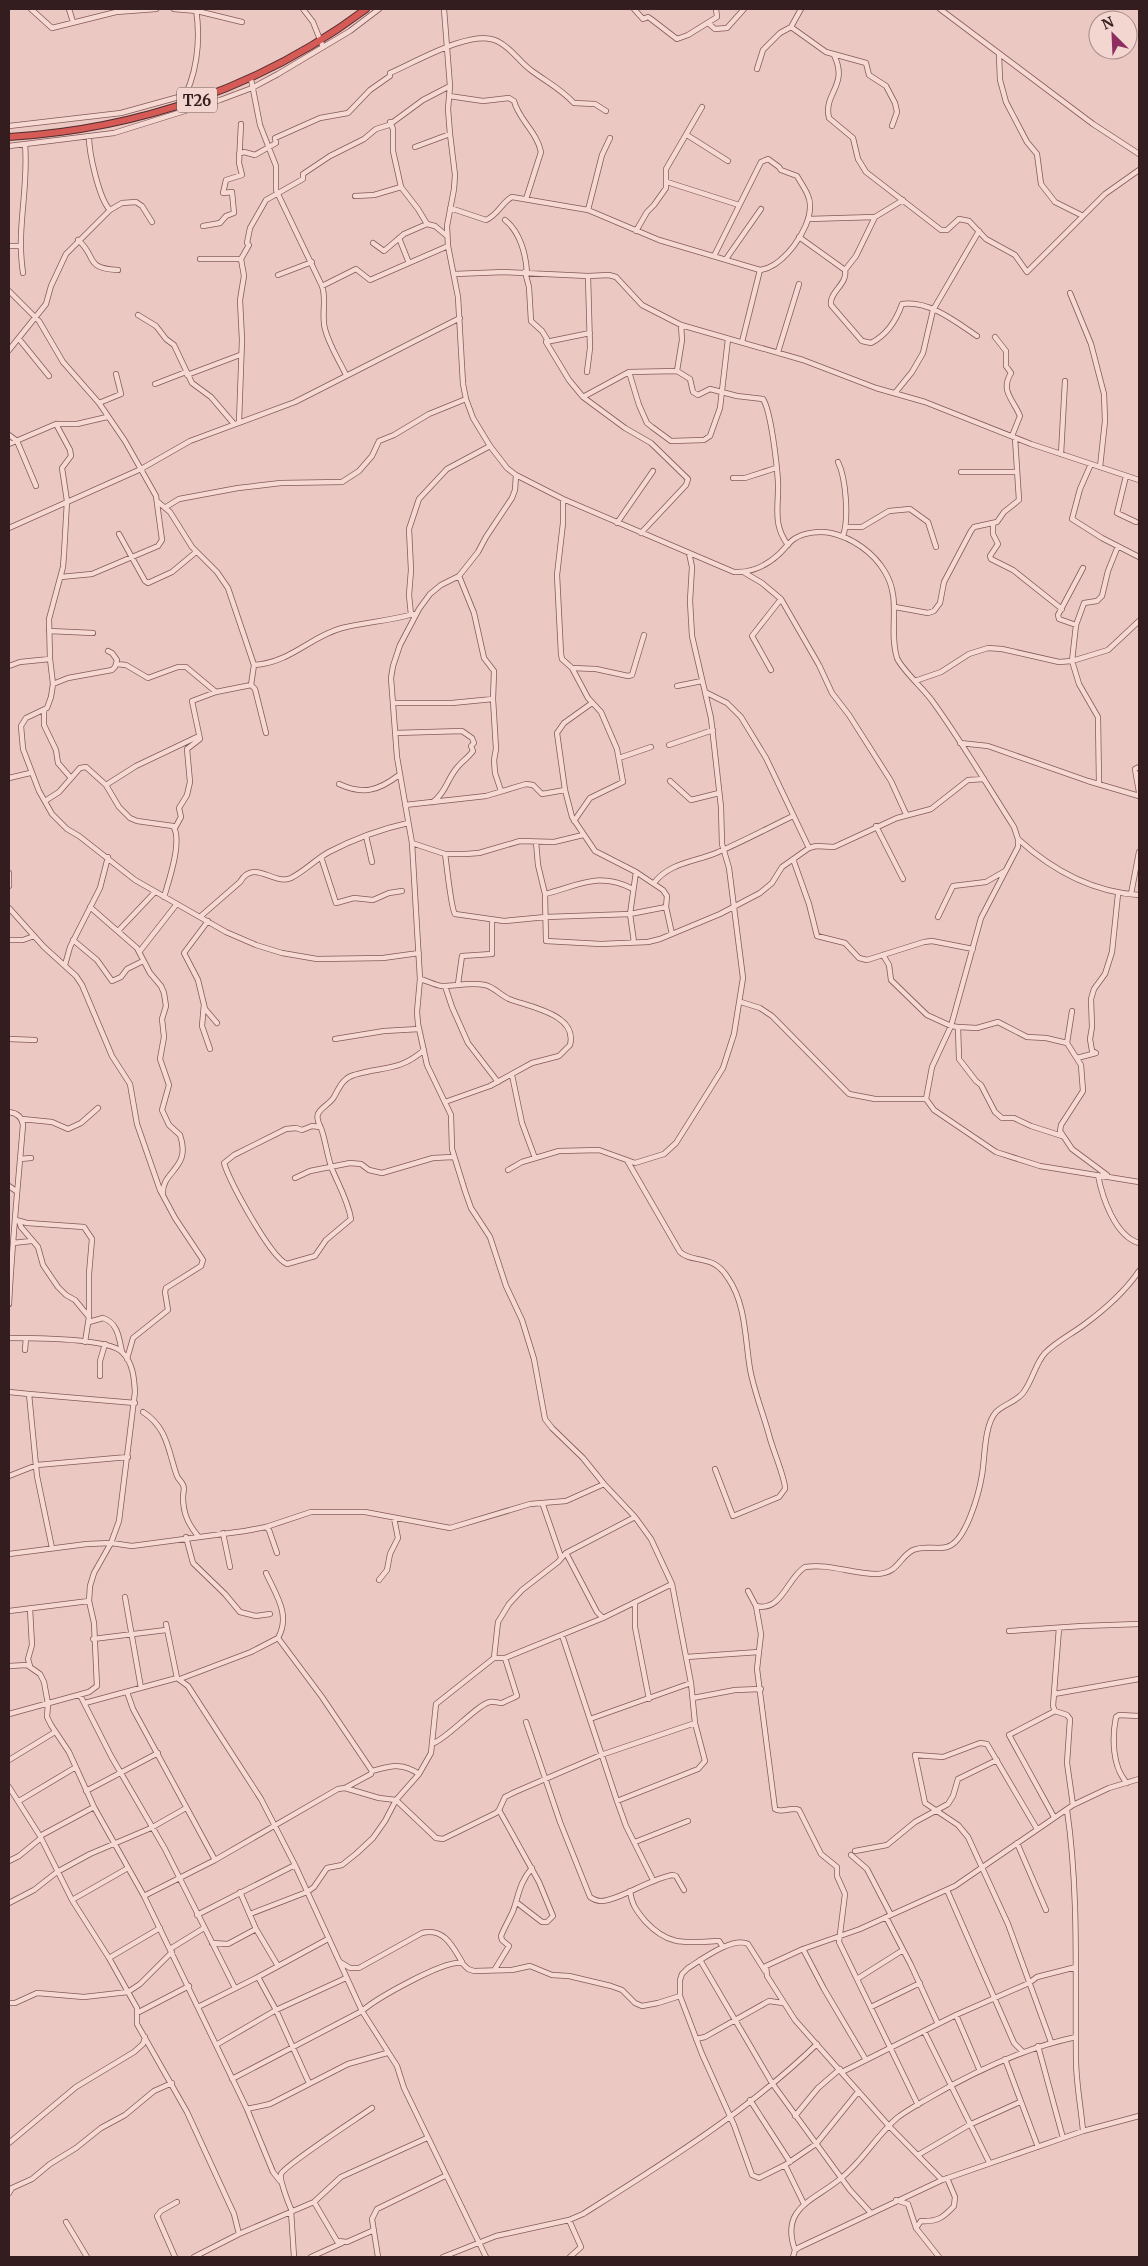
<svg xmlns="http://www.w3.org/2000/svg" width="1148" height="2266" viewBox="0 0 1148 2266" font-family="Merriweather,serif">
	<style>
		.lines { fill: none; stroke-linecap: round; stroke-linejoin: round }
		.minor-casing { stroke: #835a5a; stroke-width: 6 }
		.highway-casing { stroke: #512e30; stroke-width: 8 }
		.minor { stroke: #f6d9d3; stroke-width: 4.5 }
		.highway { stroke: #d65a56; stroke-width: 6 }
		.labels { text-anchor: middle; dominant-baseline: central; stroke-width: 4; stroke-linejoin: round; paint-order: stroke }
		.shield { fill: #f3d6d0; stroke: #6d5453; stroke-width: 1 }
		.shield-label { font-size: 15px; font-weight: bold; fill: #331d1e }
	</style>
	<rect width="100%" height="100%" fill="#ebc8c1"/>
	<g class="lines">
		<defs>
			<path id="minor" d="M31 9 52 28 116 12 156 9
				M69 9 73 22
				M174 9 197 11 242 22
				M303 9 313 22 323 47
				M444 9 450 86 448 109 450 134 455 175 454 189 447 226 448 246 458 297 463 384 466 399 473 418 490 446 507 468 516 475 563 499 734 572C750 573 766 566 778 555 784 550 788 543 794 539 804 532 820 531 831 533 853 538 874 553 885 572 902 600 888 629 897 658 902 670 925 690 933 702 962 742 987 785 1014 827L1018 839V847L981 918 951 1026 932 1067 926 1099 934 1110 996 1152 1040 1166 1139 1182
				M634 9 643 19 648 17 651 19 677 39 688 35 717 17 716 9
				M940 9 1093 124 1139 154
				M708 23 715 29 727 28 744 9
				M791 27 826 52 866 63 869 75 886 86 895 103 897 112 892 126
				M834 55C849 86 823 93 829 118L853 138 858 159 866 172 941 230H947L959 219 969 221 986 239 1015 255 1027 272 1105 194 1139 170
				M999 55 1000 80 1006 102 1027 142 1037 154 1041 184 1055 202 1083 216
				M757 69 763 50 780 33 791 27 801 9
				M251 79 260 125 276 166V190L322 286C327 300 321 314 325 329 329 345 339 360 346 375
				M449 96 483 101 509 98 514 101C519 120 537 132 541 152L526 199
				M180 105C197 77 201 41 196 9
				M390 122 393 129V151L401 187 418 209 427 224
				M9 126 121 113 186 95
				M687 135 728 161
				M89 137C89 153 99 199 110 210
				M9 146 114 133 220 100 252 88 278 74 350 31 379 9
				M415 147 450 134
				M239 154 244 152 255 155 276 143 275 138 320 118 348 113 370 90 390 76V73C414 63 472 28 497 41 512 48 519 62 532 71 547 82 561 89 574 103L595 104 606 111
				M667 182 739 205
				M355 196 374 195 401 187
				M450 208 486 220C499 214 501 203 512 197L588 210 659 240 760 270C783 267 810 230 810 207 811 196 802 185 797 176L781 170 779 167 768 159 761 162 714 256
				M588 210 602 155 610 138
				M808 219 875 217 903 200
				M505 220C520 232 526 254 527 273
				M203 226 220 223 226 216 234 213 232 192 223 193 226 180 242 175 239 163 241 124
				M636 231 647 212 654 205 666 188V169L702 107
				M799 237 845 270C848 284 829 292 831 305L862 341 871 343C887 335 896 321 902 304 929 300 956 322 977 336
				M399 238 409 263
				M78 240C98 257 83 268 118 270
				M373 243 384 251 404 234 427 224 435 226 447 236
				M9 246H20
				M200 259H241
				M726 259 761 209
				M845 270 856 256 875 217
				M525 272 529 287 531 321 542 331 547 339 546 342 569 380 583 397 625 428 651 443 688 479 686 485 641 533
				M23 273C16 227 29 189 25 144
				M454 274 505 272 588 276 609 275 616 277 642 305 681 325 803 360 876 388 925 402 1031 444 1139 480
				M278 275 312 262
				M322 286 356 269 370 280 448 246
				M9 291 39 321 63 362 99 403 125 441 156 496 162 540 158 546 92 574 61 577
				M1070 293 1091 344 1104 394 1105 421 1100 467
				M138 315 156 326 166 339 174 345 192 383 211 397 234 424
				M995 337 1006 351V366L1011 373C1000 391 1013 399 1020 416L1012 436
				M19 339 49 376
				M546 342 590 333
				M742 342 760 270
				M9 350 46 304 51 286 66 254 110 210 122 203 136 202 142 206 152 222
				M778 352 799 284
				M677 371 682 340 681 325
				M587 372 590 348 588 276
				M629 372 639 405 647 423 652 427 671 441 704 440 710 436 720 408 728 339
				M187 375 240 355
				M155 384 186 372
				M895 393 912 372 923 353 933 310 979 231
				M583 397 629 372 677 371 690 379 693 392 698 395 710 389 737 396 763 399C771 411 777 465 778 482 779 506 772 524 788 545
				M99 403 121 394 116 374
				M239 422 242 340 240 300 244 276 241 259 249 245 247 243 250 228 266 200 303 179V174L330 156 364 139 376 129 389 125 423 100 450 86
				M56 424 70 450 71 456 62 468 67 501 64 554 63 567 49 619 50 659 53 684 51 697 47 708 26 718 21 726 23 749 39 791 52 814 67 829 79 836 135 880 226 932 256 945 282 953 317 959 383 958 419 953
				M9 435 17 441 36 486
				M9 444 56 424H77L107 417
				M1061 454 1065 381
				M838 462C846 478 849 519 843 536
				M1091 464 1080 489 1072 519 1102 538 1139 557
				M961 472H1016
				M516 475 515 490 512 498 486 537 478 552 459 576 441 585 430 594 419 609 400 645 393 666 391 678 397 757 412 843 420 979 417 1012 418 1024 427 1065 451 1115 452 1149 465 1191 471 1208 490 1237 506 1286 522 1320 534 1359 545 1419 552 1428 583 1458 604 1484 635 1517 651 1539 672 1584 691 1683 695 1723 705 1761 698 1769 617 1801
				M1126 476 1117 513 1136 522
				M733 478H745L776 468
				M563 499V523L557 575 561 654 562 659 572 668 588 698 601 712 617 749 623 782 590 798 574 821
				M158 502 170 512 192 547 217 572 228 588 254 665 251 685 216 692 192 701 200 739 187 749 190 782 187 795 179 808 181 817 175 828
				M166 507 179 499 238 488 281 483 342 482 359 471 372 456 379 441 394 435 429 414 466 399
				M617 523 653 471
				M993 524V534L998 544 990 556 991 559 1013 570 1062 609
				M846 527H862L889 511 910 509 928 522 936 547
				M9 528 141 469 190 441 295 402 460 318
				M119 534 145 581 148 583 172 572 196 552
				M745 573 762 583 781 599 819 665 832 693 849 715 891 781 906 814
				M459 576 474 613 484 658 494 671 493 699 496 749 494 760 495 773 501 791
				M895 607 928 613 934 611 940 603 944 582 971 531 974 527 997 522 1004 512 1019 500 1015 438
				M411 615 409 595 411 570 409 529 419 499 447 469 490 446
				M1076 625 1059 619 1058 615 1083 568
				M49 631 93 633
				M116 664 126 665 148 678 178 667H186L216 692
				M254 665C290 663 311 636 342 628 365 622 390 621 413 614
				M9 666 20 662 50 659
				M572 668 596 669 628 676 632 675 644 635
				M771 670 752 636 781 599
				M915 681 941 672 969 654 988 648 1002 649 1059 662 1072 661 1108 650 1139 621
				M53 684 68 678 112 670 115 667 117 660 112 653 108 651
				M251 685 255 689 266 733
				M677 686 702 681
				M705 692 727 703 741 717 766 758 809 848
				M393 703H452L493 699
				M592 703 564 723 557 733 565 790 572 817 595 851 636 872 663 890 667 896 666 907 672 934
				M44 710V725L56 750 58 763 71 778
				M395 733 462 731 472 738 474 743 471 746 473 751C468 758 461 762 456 769 447 780 446 792 433 802
				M960 743 988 746 1088 781 1139 796
				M669 745 713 730
				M619 758 651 747
				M1139 767 1135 769 1139 792
				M9 778 30 773
				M670 781 691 800 719 793
				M1099 783 1098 717 1079 684 1072 661 1076 625 1084 603 1097 601 1102 596 1108 571 1118 546
				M339 784C363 795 378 791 399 775
				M106 785 136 766 199 736
				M45 801 59 792 80 768 86 767 106 785 119 807 130 818 137 821 173 826C183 840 169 880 164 897
				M405 805 486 796 526 784 533 785 542 794 565 790
				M876 826 903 879
				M366 836 372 862
				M1018 839C1053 871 1093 892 1139 895
				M536 842 538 865 545 894 546 941 601 944 648 942 660 939 720 914 760 893 772 883 782 867 809 848 816 846 834 847 897 818 931 809 968 780 984 779
				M412 843 445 854H465L479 853 520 841 554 842 583 835
				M445 854C447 866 451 909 455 914L504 921 546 917 630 914 666 907
				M321 857 336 903 354 898 373 900 389 893 402 891
				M793 859 809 904 817 936 845 943 859 958 867 960 924 942 932 941 973 949
				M9 873V886
				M654 883C669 863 694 862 716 853 742 842 768 828 793 816
				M545 894C578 886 599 871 633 889
				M1131 894 1139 852
				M90 907 137 948 150 973 161 986 164 993 166 1006 162 1019 164 1037 160 1059 169 1085 162 1110 169 1125 180 1135C192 1169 161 1171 163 1194
				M9 908 44 947 76 976 82 985 112 1056 130 1084 137 1124 160 1190 175 1218 203 1260 201 1266 166 1288 165 1292 168 1310 133 1338 127 1359
				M201 916 240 882C254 858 274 886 291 878 305 871 316 859 329 852 354 839 381 829 408 823
				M938 917 953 886 986 882 1005 871
				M208 921 184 953 198 980 205 1009 217 1023
				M118 931 155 892
				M9 940H23L34 936
				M73 940 97 960 112 981 121 977 127 969 143 961
				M634 942 630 914 636 872
				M140 951 176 905
				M883 955 889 965 891 980 927 1015 951 1026 958 1027 977 1028 998 1022 1027 1037 1046 1038 1067 1043 1081 1065 1083 1091 1061 1125 1060 1131 1072 1149 1107 1175
				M65 965 70 947 100 888 108 857
				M420 979C428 981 434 985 442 986 456 986 470 982 485 985 494 987 500 995 509 999 529 1007 578 1014 570 1045L559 1056 532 1063 490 1086 445 1102
				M458 984 462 956 492 954V921
				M445 986 452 1007 468 1043 498 1082
				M741 1002 760 1008 772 1016 849 1094 875 1099H926
				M204 1004 202 1026 210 1049
				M958 1027 959 1059 976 1081 981 1085 995 1112 1002 1118H1014L1031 1126 1062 1136
				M9 1039 35 1040
				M335 1039 384 1031 419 1029
				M1067 1043 1072 1011
				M1077 1058 1096 1053 1092 1051 1090 1039 1092 1027 1091 999 1094 989 1105 974 1112 952 1118 894
				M512 1075 522 1123 535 1158
				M9 1112C17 1113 22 1117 23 1125 18 1185 12 1244 9 1304
				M22 1119 52 1122 68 1129 81 1123 98 1108
				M320 1127 312 1126 302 1130 296 1128 286 1129 234 1155 224 1163C230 1182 270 1257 287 1264L315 1256 326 1240 351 1219C348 1201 339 1186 332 1169 327 1156 326 1142 321 1128 319 1124 316 1119 318 1114 321 1107 330 1104 334 1097 339 1088 343 1078 354 1075 382 1066 399 1072 424 1050
				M20 1159 31 1158
				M628 1162 680 1252C693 1264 713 1253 728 1278 746 1304 745 1339 750 1369 754 1391 763 1413 769 1435 772 1448 786 1480 785 1489L779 1497 733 1516 715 1469
				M508 1170 522 1162 559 1151 599 1150 635 1163 664 1154 676 1143 710 1089 723 1068 734 1034 743 978 729 868 722 844 721 807 711 718 692 636 690 601 692 567 689 553
				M1098 1175C1102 1197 1115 1236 1139 1243
				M295 1178 310 1171 350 1163 361 1164 369 1170 382 1173 433 1158 453 1157
				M9 1186 16 1191
				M16 1220 27 1223 84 1227 92 1239 89 1274V1317L85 1342
				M19 1221 21 1227 38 1247 43 1265 58 1287 66 1295 75 1300 89 1317
				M13 1243 31 1241
				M89 1322 103 1318C118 1323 119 1338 122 1352
				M9 1338C31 1338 108 1338 122 1352 133 1363 134 1377 135 1392L119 1521 111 1543 94 1573 90 1586 89 1601 94 1623 97 1686 89 1692 9 1714
				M25 1350 26 1338
				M100 1376V1361L105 1344
				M9 1392 29 1394 37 1476 52 1548
				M29 1394 135 1403
				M143 1412C168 1428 168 1451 177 1476 178 1479 182 1482 183 1485 185 1488 183 1493 183 1497 183 1513 188 1524 198 1536
				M9 1476 37 1465 128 1457
				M543 1505 561 1557
				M266 1527 269 1530 277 1553
				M223 1533 230 1567
				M186 1537 193 1563 225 1594 240 1612 256 1616 270 1614
				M566 1553 597 1612 603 1618
				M9 1554 87 1544 111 1543 132 1546 245 1531 266 1527 311 1512H365L450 1528 530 1504 566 1501 604 1484
				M379 1580 387 1570 390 1554 398 1538 394 1518
				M748 1591 756 1606C782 1612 787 1578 805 1567 829 1563 852 1574 877 1574 899 1573 898 1558 913 1550 925 1545 936 1550 947 1547 966 1542 979 1493 982 1475 985 1458 984 1425 996 1412 1004 1404 1016 1402 1023 1393 1033 1380 1035 1364 1045 1353 1057 1341 1072 1334 1085 1324 1104 1310 1126 1290 1139 1271
				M125 1597 141 1688
				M635 1602V1627L649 1699
				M756 1606 761 1634 757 1669 775 1809C782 1814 791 1806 799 1810L821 1854 837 1867V1876L845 1894 839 1942 918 2105
				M30 1609 32 1645 28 1659 30 1666
				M9 1611 89 1601
				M166 1624 177 1678
				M1059 1628 1053 1706 1055 1711 1067 1715 1070 1719 1067 1763 1073 1805
				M1009 1631 1082 1626 1139 1624
				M562 1635 617 1801 626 1826 653 1880
				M278 1638 322 1697 372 1771 371 1774 345 1788
				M93 1639 166 1630
				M686 1657 759 1652
				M494 1658H505L603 1618 672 1584
				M9 1666 27 1665 40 1674 44 1682 48 1704 47 1717 51 1725 69 1752 94 1807 144 1896 247 2109 273 2172 280 2181
				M180 1679 251 1652 278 1638C291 1615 276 1595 266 1573
				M127 1692 133 1709 215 1860
				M1054 1694 1139 1679
				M80 1695 111 1756 165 1849 235 1988
				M693 1698 735 1690 761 1689
				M85 1703 177 1678 188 1686 261 1799 295 1865 362 2011 397 2066 404 2088 486 2257
				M590 1719 691 1683
				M526 1722 560 1822 590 1897C593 1899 597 1901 601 1901 618 1901 651 1878 673 1875L676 1876 684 1890
				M434 1743C451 1735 478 1704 490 1702 494 1701 498 1703 502 1703L517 1696 505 1658
				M9 1760 55 1732
				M372 1771C391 1766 402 1762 419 1774
				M1127 1783C1112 1767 1112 1737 1116 1717L1119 1715 1139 1716
				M9 1787 40 1836 72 1900 109 1958 128 1992 137 2008V2024L187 2112 234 2214 239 2234
				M86 1791 158 1753
				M19 1801 76 1767
				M499 1810 539 1882 553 1916 547 1922H542L516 1902
				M1067 1810C1079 1892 1075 1976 1076 2059 1076 2083 1081 2107 1083 2131
				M1054 1817 1009 1735 1055 1711
				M1037 1829 987 1744 980 1743 943 1757 915 1755 925 1803 958 1825 968 1837 1008 1924 1051 2042
				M40 1836 94 1807
				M635 1842 688 1821
				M1017 1843 1046 1910
				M855 1851 887 1845 915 1822 948 1804 953 1796 958 1779 997 1760
				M851 1855 867 1869 891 1915
				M9 1861 19 1856 41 1838
				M947 1890 1014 2043 1023 2052
				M630 1891C632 1905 636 1910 645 1921 668 1946 685 1943 716 1941H719L723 1947
				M240 1892 256 1929 278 1966
				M144 1896 215 1860 338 1789 345 1788 379 1798 396 1800 436 1838 443 1839 496 1813 499 1810 505 1797 515 1792 601 1755 695 1723
				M72 1900 128 1868
				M9 1903 34 1890 57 1872 90 1854 151 1828 186 1808
				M250 1914 307 1892 314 1887 327 1868 342 1865 357 1853 373 1838 385 1821 396 1800 419 1774 431 1753 436 1704 494 1658 498 1622 509 1604 522 1590 558 1562 566 1553 635 1517
				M197 1915 295 1865
				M886 1917 911 1965 938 2024
				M212 1943 228 1944 256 1929
				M170 1949 204 1928
				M803 1949 824 1989 866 2060
				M109 1958 160 1928
				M700 1960 772 2083 850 2190 870 2212
				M340 1962 350 1968H359L422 1933C444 1927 453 1947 462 1962
				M495 1969 509 1946 502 1940 501 1936C504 1928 509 1920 513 1911 519 1895 519 1883 532 1868
				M765 1971 748 1944C733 1936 701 1960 688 1968L682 1974 680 1980V1996L702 2054 734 2125 752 2175 759 2178 785 2165 816 2144 858 2092
				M258 1977 276 2010 309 2083
				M857 1979 903 1950
				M9 2003H15L37 1993 84 1997 128 1992 140 1984 172 1952
				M198 2007 258 1977 328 1939
				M871 2007 920 1983
				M137 2013 189 1986
				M956 2015 980 2071
				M924 2031 989 2162
				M696 2039 705 2037 769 2001 783 2003
				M216 2045 276 2010 346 1978
				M1038 2046 1063 2138
				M1005 2059 1038 2147
				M842 2072 956 2015 1029 1983 1037 1977 1076 1967
				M232 2079 362 2011C377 1998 444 1960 462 1963L468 1969 474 1971 512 1970 530 1966 552 1975 569 1976 611 1986 622 1990 635 2003 642 2006 658 2003 680 1996
				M750 2100 790 2162
				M247 2109 270 2104 348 2064 387 2053
				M795 2116 818 2088 840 2069
				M9 2143 76 2087 134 2052 143 2044 145 2037
				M918 2155 969 2125 1020 2102
				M785 2165 804 2204
				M942 2180 889 2126 795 2020 767 1976 766 1966 803 1949 860 1929 955 1886 1073 1805 1109 1788 1139 1779
				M9 2193 12 2188 32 2179 50 2164 76 2148 101 2128 125 2115 154 2091 172 2083
				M896 2200 908 2204 916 2228 939 2257
				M314 2202 337 2241 347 2242 374 2230
				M291 2211 294 2257
				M292 2211C289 2205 279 2179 281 2174 285 2165 358 2118 372 2108
				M569 2220 581 2247 570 2257
				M66 2222 87 2257
				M916 2228 921 2221C937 2222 943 2218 954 2206L955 2197 947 2178
				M795 2250C780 2208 813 2201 840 2179 862 2162 876 2136 897 2118 907 2110 919 2104 929 2098 975 2071 1024 2048 1076 2037
				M175 2257 157 2216 161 2211 177 2202
				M194 2257 239 2234 314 2202 341 2177 427 2138
				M311 2257 342 2243
				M378 2257 372 2219 377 2209 445 2176
				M443 2257 496 2236 569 2220 583 2214C664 2163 748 2111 817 2044
				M793 2257 795 2250 800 2247 942 2180 1083 2131 1139 2116"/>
			<path id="highway" d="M9 137C139 129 262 87 366 9"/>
		</defs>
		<use href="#minor" class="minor-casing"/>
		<use href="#highway" class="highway-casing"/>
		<use href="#minor" class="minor"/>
		<use href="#highway" class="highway"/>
	</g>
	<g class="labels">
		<rect class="shield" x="177" y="87.5" width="40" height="25" rx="4"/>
		<g class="shield-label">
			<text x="197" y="100">T26</text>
		</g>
	</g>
	<rect width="1148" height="2266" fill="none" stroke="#331d1e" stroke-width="20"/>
	<g transform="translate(1113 35) rotate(336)"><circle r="24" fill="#f3d6d0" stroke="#a68c89"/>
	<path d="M0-4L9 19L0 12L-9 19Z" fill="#8e2d61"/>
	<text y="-8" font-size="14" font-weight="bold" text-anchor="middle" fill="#331d1e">N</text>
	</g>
</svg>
